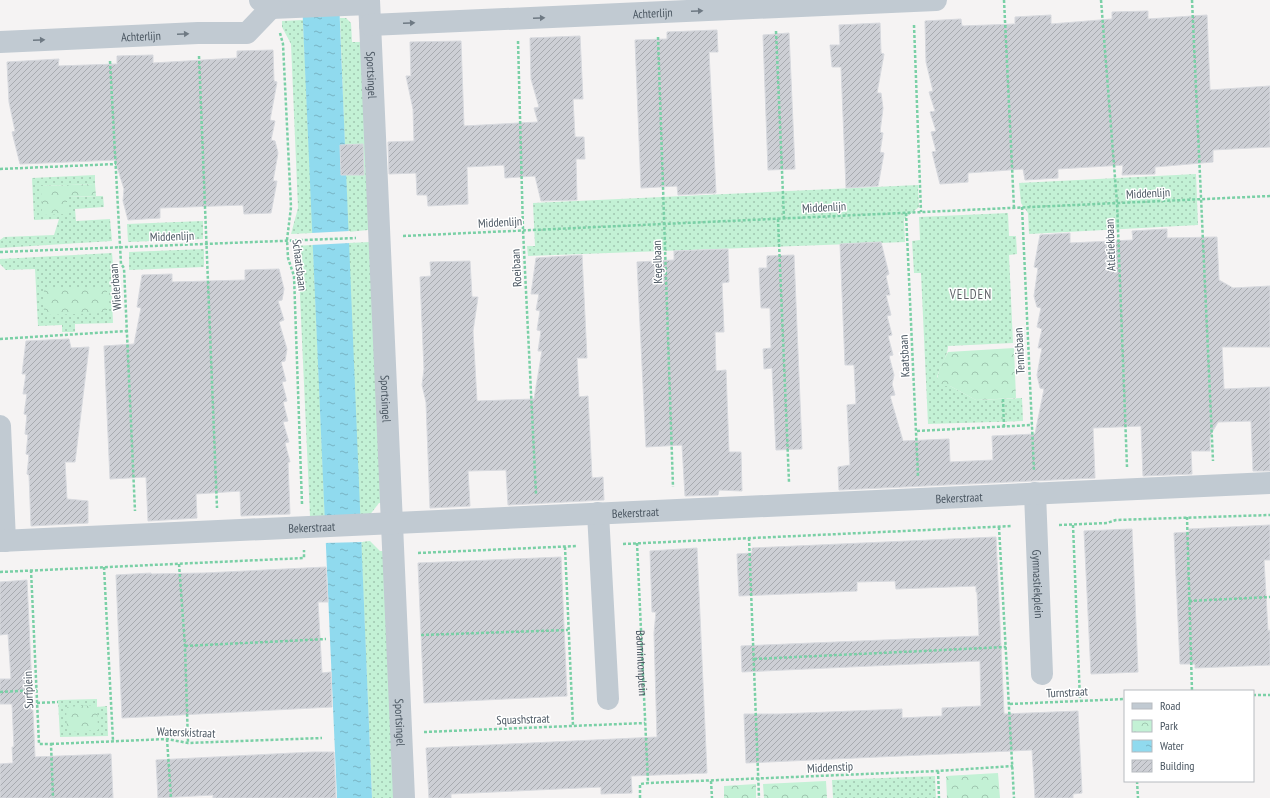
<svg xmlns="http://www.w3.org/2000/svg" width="1270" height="798" viewBox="0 0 1270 798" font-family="'PT Sans Narrow',sans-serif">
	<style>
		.grass { fill: url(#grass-dots) }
		.park { fill: url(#park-crowns) }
		.water { fill: url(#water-ripples) }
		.pier { fill: #f5f3f3 }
		.building { fill: url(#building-hatch); stroke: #d7d9de }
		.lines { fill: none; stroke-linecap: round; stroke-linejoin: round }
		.path { stroke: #7ad0a6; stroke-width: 2.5; stroke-dasharray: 3 2; stroke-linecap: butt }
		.minor { stroke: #c1cad2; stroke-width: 22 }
		.oneway { fill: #6e7983 }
		.labels { text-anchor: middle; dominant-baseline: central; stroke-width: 3; stroke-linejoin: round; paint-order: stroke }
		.street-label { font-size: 12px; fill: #4a5661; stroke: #fff }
		.neighbourhood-label { font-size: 13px; letter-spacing: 1px; fill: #5f6368; stroke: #fff }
	</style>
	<defs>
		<pattern id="grass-dots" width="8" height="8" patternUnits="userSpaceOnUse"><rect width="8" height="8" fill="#c3f1d5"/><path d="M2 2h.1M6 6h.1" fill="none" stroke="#a0c6b0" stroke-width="1.8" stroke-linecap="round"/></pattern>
		<pattern id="park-crowns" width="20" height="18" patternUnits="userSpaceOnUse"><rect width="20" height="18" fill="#c3f1d5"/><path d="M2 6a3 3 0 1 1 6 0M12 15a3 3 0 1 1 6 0" fill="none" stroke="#a0c6b0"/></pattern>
		<pattern id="water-ripples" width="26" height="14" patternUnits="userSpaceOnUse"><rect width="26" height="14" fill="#90daee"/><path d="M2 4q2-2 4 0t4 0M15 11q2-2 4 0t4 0" fill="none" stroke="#78b4c4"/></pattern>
		<pattern id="building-hatch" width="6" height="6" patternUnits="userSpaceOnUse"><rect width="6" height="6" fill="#cdcfd5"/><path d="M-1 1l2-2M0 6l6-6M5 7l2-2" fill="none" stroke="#a8abb0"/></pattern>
	</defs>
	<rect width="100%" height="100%" fill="#f5f3f3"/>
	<path class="grass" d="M340 18H346L351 23 352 42H361L370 230H368L348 232Z
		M303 20 313 233 291 234 298 208 291 44 282 27V21Z
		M1196 174 1198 225 1029 234 1028 213 1021 203 1019 183Z
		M95 175V184L41 186 67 197 103 196 104 207 75 209 76 221 110 219 112 241 0 248V240L4 237 54 235 59 219 34 220 32 178Z
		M918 185 919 207 904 219 905 242 528 256 527 246H535L533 203Z
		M1008 213 1009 236H1016L1017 254 1009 255 1013 343 948 346C948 356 940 366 937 377L943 386H950L976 400 1022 398 1023 421 928 424 921 273H914L912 241 920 240 919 217Z
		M203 221V239L128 242 127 224Z
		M370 242 381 503H379L369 516H359L348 243Z
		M313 245 325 516H310L299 274 292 246Z
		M204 249V267L129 270V252Z
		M112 253 113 265H119V277L111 278 113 323 75 324V332H62V325L38 326 35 269 6 270 0 264V259Z
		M370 541 380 551H383L395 798H372L361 542Z
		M97 699V707L107 706 108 736 60 737 58 700Z
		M935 776 936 798H833L832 780Z"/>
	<path class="park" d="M95 184 96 196 67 197V214L42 215 41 186Z
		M107 288V313L44 315V289Z
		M1014 348 1016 398 976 400 950 386H943L937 384C937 371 943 362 948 352Z
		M97 705 98 730 67 732 66 707Z
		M998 773 1000 798H947L946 776Z
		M826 781 827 798H764L763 784Z
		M756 784V798H724V786Z"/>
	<path class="water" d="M302 0H339L372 798H337Z"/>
	<path class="pier" d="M350 231V243L311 245V233Z
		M361 516 363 542 324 543 323 518Z"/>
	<path class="building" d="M1148 11V19L1207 15 1210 90 1270 86V147L1213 150V162L1155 167V174L1122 175 1123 165 1058 169V178L1025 180 1023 169 968 173V182L940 184 932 152 936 151 931 132 936 131 930 112 935 111 929 92 933 91 926 62 925 21 961 19 962 26 1015 24V17L1051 15V24L1112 19V12Z
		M880 23 881 53 884 54 877 93H881L883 108 880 132 883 133 880 152 884 153 878 186 846 188 841 67H832L830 45H840L839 25Z
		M717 30 718 52H709L716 193 678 195 677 186 641 188 635 40 667 39V32Z
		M789 33 795 169 768 170 763 35Z
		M580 36 583 99H573L575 137H584L585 159H576L577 200 541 201 535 176 505 178 504 165 467 167 468 204 428 206 427 195H417L416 173 389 174 388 142 414 141 413 109 406 76H411L410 42 461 41 464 126 538 122 534 108 539 107 531 79 530 38Z
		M273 50 274 81 277 82 270 120 275 121 271 140 275 141 278 153 273 181H277L271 213 244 214 243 205 160 208V218L128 220 123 201 124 189 115 160 20 164 12 132 15 131 9 102 7 62 59 59 58 66 117 64V56L153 55V63L237 58V51Z
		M363 144 364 175H341L340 145Z
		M1167 229V238L1217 237 1219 280 1233 288 1270 286V347H1222L1224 389 1270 387V471H1253L1251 421 1218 422 1210 436V451H1191L1192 474 1143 476 1141 426 1093 428 1095 478 839 490 838 467 850 465 847 405 856 404 854 365H845L840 244 881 242 889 274 886 276 890 295H886L891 315 887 316 892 335 888 336 893 355 889 356 894 375 892 384 895 395 890 396 903 441 949 439 950 462 972 461 993 460 992 436 1035 434 1044 389 1040 388 1037 375 1042 348H1038L1042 329 1037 327 1041 308 1037 307 1034 296 1038 268 1034 267 1040 235 1070 233V243L1133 240 1132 231Z
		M728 249 729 282 722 283 724 332H715L716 371 726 370 729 452H741L742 491 719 490 718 495 685 496 682 445 646 447 637 262 674 260V251Z
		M582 255 587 358H577L579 397 588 396 592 478 603 477 604 500 508 505 506 470 468 471 470 506 430 508 426 402 422 385 424 369 420 277 431 276 430 262 470 261 472 297H478L473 331 477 401 534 399 542 351H538L541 331 537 330 540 311 536 310 539 294H531L536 258Z
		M794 255 802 449 776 450 772 368 764 369 763 349 771 348 770 308H761L759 268H767V256Z
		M279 269 284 289 282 300 278 301 284 320 279 322 287 349 285 361 281 362 286 381 282 382 287 401 283 402 288 421 283 422 289 442 285 443 290 462H288L290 514 241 516 240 491 196 494 197 518 148 521 146 477 110 479 104 346 134 344 141 308 137 307 142 275 172 274V282L245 280V270Z
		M69 339 71 348 89 347 75 462H65L67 499 88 501V523L31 526 29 475 27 474 29 455 26 454 28 435 25 434 27 415 24 414 27 394H23L26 374H22L26 341Z
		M1270 525V560H1264L1268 631 1270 630V665L1195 668V664H1180L1174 533 1189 532V529Z
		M1132 529 1138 672 1091 674 1084 531Z
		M996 537 1004 714 1078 711 1082 793 1073 794V798H1035L1032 750 746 763 744 714H780L902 709V718L942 716V708L981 706 980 661 742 672 741 646 979 636 977 592H976V586L896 589 895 581 857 582V591L739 596 737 554 752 553V548Z
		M697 548 707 773 631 776 632 793 601 794V787L451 794V798H429L426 748 657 737 654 633 656 612H652L650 551Z
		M561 557 567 696 424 703 418 563Z
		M326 567 328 602H318L322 673 331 672 332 707 122 718 116 575 151 573V574L204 573Z
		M27 580 35 757 111 754 113 798H0V764L13 763 12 747H14L12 704H0V679H11L8 634 0 635V582Z
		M313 752H334L336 798H213V795L158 798 156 760Z"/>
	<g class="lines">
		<g class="path">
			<path d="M1004 0 1014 208"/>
			<path d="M1101 0 1117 203 1127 467"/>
			<path d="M1192 0 1213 461"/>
			<path d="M914 25 921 212"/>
			<path d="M776 31 784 218"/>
			<path d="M280 33 283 44 291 207 287 240 288 258 294 276 302 504"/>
			<path d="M658 37 673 487"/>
			<path d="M518 41 523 230 536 494"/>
			<path d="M199 56 217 508"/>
			<path d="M110 61 121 264 124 268 135 511"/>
			<path d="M0 169 116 164"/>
			<path d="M1022 207 1034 471"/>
			<path d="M906 213 918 476"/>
			<path d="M778 219 789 482"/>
			<path d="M403 236 1270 196"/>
			<path d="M0 252 356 238"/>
			<path d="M0 339 127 331"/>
			<path d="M1003 399 1004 427"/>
			<path d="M917 431 1032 425"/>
			<path d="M1187 517 1192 691"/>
			<path d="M1059 525 1107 523 1116 520 1270 515"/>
			<path d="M1073 525 1080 700"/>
			<path d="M999 527 1014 798"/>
			<path d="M749 538 759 798"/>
			<path id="s1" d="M637 543 648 783"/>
			<path d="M623 544 1012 526"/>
			<path d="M565 547 573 726"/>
			<path d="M418 553 577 546"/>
			<path d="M179 564 185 646 188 743"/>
			<path d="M104 567 113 741"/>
			<path d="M31 570 39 744H51L53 798"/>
			<path d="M0 572 304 558V550"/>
			<path d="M1189 601 1270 597"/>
			<path d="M421 635 568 630"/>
			<path d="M185 646 326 639"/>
			<path d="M754 659 1006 647"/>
			<path d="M0 692 37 690"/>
			<path d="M1253 695H1270"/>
			<path d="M37 703 58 702"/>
			<path d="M1010 704 1125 699"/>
			<path d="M424 732 645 723"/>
			<path d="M167 739 171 798"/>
			<path d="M51 744 167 739 188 743 322 738"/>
			<path d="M938 771 939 798"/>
			<path d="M711 781 712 798"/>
			<path d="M1137 781 1138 798"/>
			<path d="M640 798V784L648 783 938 771 1013 766"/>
		</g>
		<g class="minor">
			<path id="s2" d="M369 0 404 798"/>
			<path d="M271 8 369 4"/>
			<path id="s3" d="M370 25 936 0"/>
			<path id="s4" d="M0 42 198 33H247L271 8 260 0"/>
			<path d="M0 426 5 541"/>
			<path id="s5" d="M1035 493 1042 674"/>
			<path d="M598 513 608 699"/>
			<path id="s6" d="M0 541 1270 483"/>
		</g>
	</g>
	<defs><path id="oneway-solid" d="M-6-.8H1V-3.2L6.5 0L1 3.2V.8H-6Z"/></defs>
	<g class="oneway">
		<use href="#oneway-solid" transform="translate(697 11) rotate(-2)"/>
		<use href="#oneway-solid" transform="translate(539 18) rotate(-2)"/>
		<use href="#oneway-solid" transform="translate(409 23) rotate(-3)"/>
		<use href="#oneway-solid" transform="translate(183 34) rotate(-3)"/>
		<use href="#oneway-solid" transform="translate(39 40) rotate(-2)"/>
	</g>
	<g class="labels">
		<g class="street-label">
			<text stroke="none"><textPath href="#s3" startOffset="283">Achterlijn</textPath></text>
			<text stroke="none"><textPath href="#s4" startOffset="141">Achterlijn</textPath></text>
			<text stroke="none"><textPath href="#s2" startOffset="75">Sportsingel</textPath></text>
			<text transform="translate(1148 193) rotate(-3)">Middenlijn</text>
			<text transform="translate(824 207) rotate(-3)">Middenlijn</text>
			<text transform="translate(500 222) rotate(-3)">Middenlijn</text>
			<text transform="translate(172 236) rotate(-2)">Middenlijn</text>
			<text transform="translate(1110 245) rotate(-92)">Atletiekbaan</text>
			<text transform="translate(657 262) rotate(-92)">Kegelbaan</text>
			<text transform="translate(300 265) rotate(83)">Schaatsbaan</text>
			<text transform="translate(516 268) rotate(-93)">Roeibaan</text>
			<text transform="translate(115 287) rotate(-95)">Wielerbaan</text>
			<text transform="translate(1019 351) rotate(-93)">Tennisbaan</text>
			<text transform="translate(904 356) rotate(-93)">Kaatsbaan</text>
			<text stroke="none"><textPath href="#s2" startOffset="399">Sportsingel</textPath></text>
			<text stroke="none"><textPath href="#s6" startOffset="960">Bekerstraat</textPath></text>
			<text stroke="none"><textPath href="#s6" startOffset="636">Bekerstraat</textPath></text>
			<text stroke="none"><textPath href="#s6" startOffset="312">Bekerstraat</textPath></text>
			<text stroke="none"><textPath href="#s5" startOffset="91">Gymnastiekplein</textPath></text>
			<text stroke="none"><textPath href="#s1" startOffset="120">Badmintonplein</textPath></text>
			<text transform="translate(28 690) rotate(-92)">Surfplein</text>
			<text transform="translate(1067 692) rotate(-3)">Turnstraat</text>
			<text transform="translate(523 719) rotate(-2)">Squashstraat</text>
			<text stroke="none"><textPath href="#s2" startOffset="723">Sportsingel</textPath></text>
			<text transform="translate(186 732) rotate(2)">Waterskistraat</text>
			<text transform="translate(830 767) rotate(-3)">Middenstip</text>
		</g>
		<g class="neighbourhood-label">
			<text x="971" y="294">VELDEN</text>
		</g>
	</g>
	<rect x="1124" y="690" width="130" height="92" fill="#ffffff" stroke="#b7bbc0"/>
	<rect x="1132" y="703" width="20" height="6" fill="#c1cad2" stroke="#b7bbc0"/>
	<text x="1160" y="710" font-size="12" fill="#4a5661">Road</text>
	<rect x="1132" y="720" width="20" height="12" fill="url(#park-crowns)" stroke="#b7bbc0"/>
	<text x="1160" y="730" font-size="12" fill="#4a5661">Park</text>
	<rect x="1132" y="740" width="20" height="12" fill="url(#water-ripples)" stroke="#b7bbc0"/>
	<text x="1160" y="750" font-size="12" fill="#4a5661">Water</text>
	<rect x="1132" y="760" width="20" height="12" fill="url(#building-hatch)" stroke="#b7bbc0"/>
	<text x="1160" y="770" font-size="12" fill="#4a5661">Building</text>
</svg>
